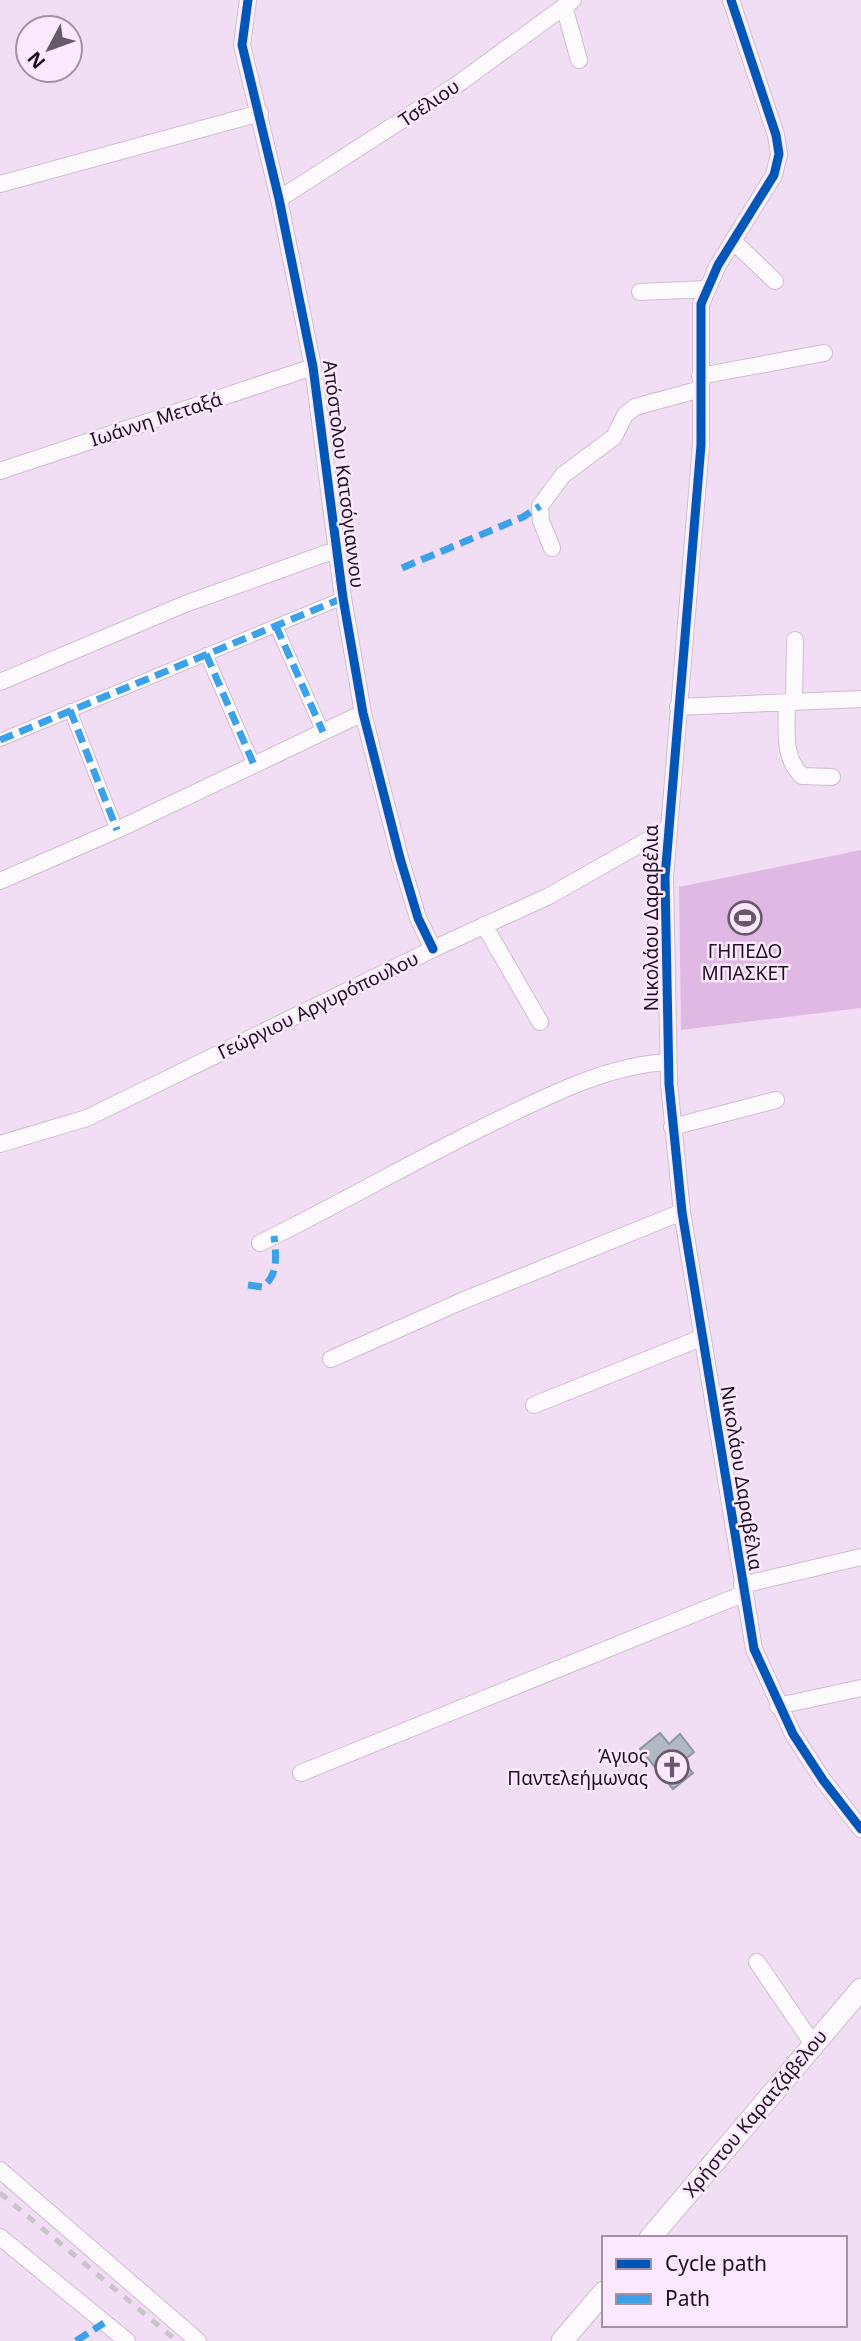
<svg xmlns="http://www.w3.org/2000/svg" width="861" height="2341" viewBox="0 0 861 2341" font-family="'Noto Sans',sans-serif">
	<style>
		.green { fill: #dfb8e4 }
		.building { fill: #b1b9c4; stroke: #8c97a3; stroke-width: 2 }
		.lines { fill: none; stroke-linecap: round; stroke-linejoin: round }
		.pedestrian-casing { stroke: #cebcd0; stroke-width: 14 }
		.minor-casing { stroke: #cebcd0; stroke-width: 18 }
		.tertiary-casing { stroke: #cebcd0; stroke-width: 23 }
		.pedestrian { stroke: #fdfafd; stroke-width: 12 }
		.minor { stroke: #fdfafd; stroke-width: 16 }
		.tertiary { stroke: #fdfafd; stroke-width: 21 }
		.rail { stroke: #c9c4ca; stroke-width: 5; stroke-dasharray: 9 9; stroke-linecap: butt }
		.quiet { stroke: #3da1ea; stroke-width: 7; stroke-dasharray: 14 7; stroke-linecap: butt }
		.cycleway-casing { stroke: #fbe8fe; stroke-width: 13 }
		.cycleway { stroke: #0057b8; stroke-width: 9 }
		.labels { text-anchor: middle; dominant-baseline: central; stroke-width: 5; stroke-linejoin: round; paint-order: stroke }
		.street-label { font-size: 19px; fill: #1f0e21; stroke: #fbe8fe }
		.poi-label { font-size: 19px; fill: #1f0e21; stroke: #fbe8fe }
	</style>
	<rect width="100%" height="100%" fill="#f2def4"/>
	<path class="green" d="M861 850V1008L681 1030 679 887Z"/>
	<path class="building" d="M660 1733 669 1744 680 1734 694 1752 683 1761 693 1773 673 1789 640 1749Z"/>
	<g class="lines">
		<defs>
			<path id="pedestrian" d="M276 626 323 732
				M206 654 254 765
				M70 710 117 830
				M0 740 343 598"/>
			<path id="minor" d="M248 0 242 45 279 199 313 367 343 598 363 713 400 858 418 918 433 949
				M731 0 776 135 779 154 774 175 718 265 701 304V445L665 877 669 1084 682 1212 754 1649 793 1734 823 1780 861 1829
				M564 6 579 60
				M0 184 260 113
				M279 199 458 84 573 0
				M734 242 775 281
				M640 292 706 289
				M700 376 824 353
				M0 471 313 367
				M552 548 541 521 540 506 563 475 614 437 625 415 635 407 701 389
				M0 682 185 604 338 549
				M787 702C787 728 782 757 802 776L832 777
				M794 702 795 640
				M678 707 861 699
				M0 881 117 830 363 713
				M484 925 540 1022
				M672 1127 776 1100
				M0 1144 87 1118 433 949 549 896 667 829
				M260 1243C342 1203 420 1157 502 1118 554 1093 610 1065 668 1062
				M331 1359 462 1301 682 1212
				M534 1405 701 1338
				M742 1585 861 1557
				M778 1706 861 1688
				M301 1773 743 1594
				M757 1962 813 2044
				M0 2170 198 2341
				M0 2237 127 2341"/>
			<path id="tertiary" d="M650 2238 861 1989
				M562 2341 604 2292"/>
		</defs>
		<use href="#pedestrian" class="pedestrian-casing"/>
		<use href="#minor" class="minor-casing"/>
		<use href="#tertiary" class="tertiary-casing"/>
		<use href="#pedestrian" class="pedestrian"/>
		<use href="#minor" class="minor"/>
		<use href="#tertiary" class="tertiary"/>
		<path class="rail" d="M0 2193 177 2341"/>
		<path class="quiet" d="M402 568 523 517 540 506
			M276 626 323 732
			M206 654 254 765
			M70 710 117 830
			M0 740 343 598
			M248 1285 262 1287C279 1276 276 1254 274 1236
			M76 2341 104 2323"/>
		<defs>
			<path id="cycleway" d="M248 0 242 45 279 199 313 367 343 598 363 713 400 858 418 918 433 949
				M731 0 776 135 779 154 774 175 718 265 701 304V445L665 877 669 1084 682 1212 754 1649 793 1734 823 1780 861 1829"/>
		</defs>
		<use href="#cycleway" class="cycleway-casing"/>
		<use href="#cycleway" class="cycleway"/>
	</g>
	<defs>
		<symbol id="stadium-ring" viewBox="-11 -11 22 22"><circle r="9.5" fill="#fbe8fe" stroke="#69576b" stroke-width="1.5"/><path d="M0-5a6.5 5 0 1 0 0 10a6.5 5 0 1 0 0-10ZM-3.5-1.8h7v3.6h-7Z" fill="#69576b"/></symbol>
		<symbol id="church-ring" viewBox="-11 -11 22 22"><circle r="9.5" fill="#fbe8fe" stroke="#69576b" stroke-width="1.5"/><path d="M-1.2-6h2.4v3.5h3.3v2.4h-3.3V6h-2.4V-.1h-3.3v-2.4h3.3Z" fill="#69576b"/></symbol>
	</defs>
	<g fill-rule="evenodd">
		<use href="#stadium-ring" x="726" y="899" width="38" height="38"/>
		<use href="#church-ring" x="653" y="1748" width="38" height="38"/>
	</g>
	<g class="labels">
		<g class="street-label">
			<text transform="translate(429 103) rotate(-34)">Τσέλιου</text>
			<text transform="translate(156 419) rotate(-18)">Ιωάννη Μεταξά</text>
			<text transform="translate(344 474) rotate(83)">Απόστολου Κατσόγιαννου</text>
			<text transform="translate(651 918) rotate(-90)">Νικολάου Δαραβέλια</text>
			<text transform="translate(318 1005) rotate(-26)">Γεώργιου Αργυρόπουλου</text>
			<text transform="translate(742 1478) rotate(81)">Νικολάου Δαραβέλια</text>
			<text transform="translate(755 2113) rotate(-50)">Χρήστου Καρατζάβελου</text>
		</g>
		<g class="poi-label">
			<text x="745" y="951">ΓΗΠΕΔΟ<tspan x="745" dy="22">ΜΠΑΣΚΕΤ</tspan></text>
			<text x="648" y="1756" text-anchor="end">Άγιος<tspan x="648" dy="22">Παντελεήμωνας</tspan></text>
		</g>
	</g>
	<rect x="602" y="2236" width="245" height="91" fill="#fbe8fe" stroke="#a391a6" stroke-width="2"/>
	<rect x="616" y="2259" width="35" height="10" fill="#0057b8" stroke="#a391a6" stroke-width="2"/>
	<text x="665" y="2271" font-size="21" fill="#1f0e21">Cycle path</text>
	<rect x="616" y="2294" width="35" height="10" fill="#3da1ea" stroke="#a391a6" stroke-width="2"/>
	<text x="665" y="2306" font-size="21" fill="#1f0e21">Path</text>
	<g transform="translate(49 49) rotate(229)"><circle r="33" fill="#fbe8fe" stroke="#a391a6" stroke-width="2"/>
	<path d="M0-5L12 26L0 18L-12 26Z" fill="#69576b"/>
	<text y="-10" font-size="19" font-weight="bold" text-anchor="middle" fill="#1f0e21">N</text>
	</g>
</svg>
